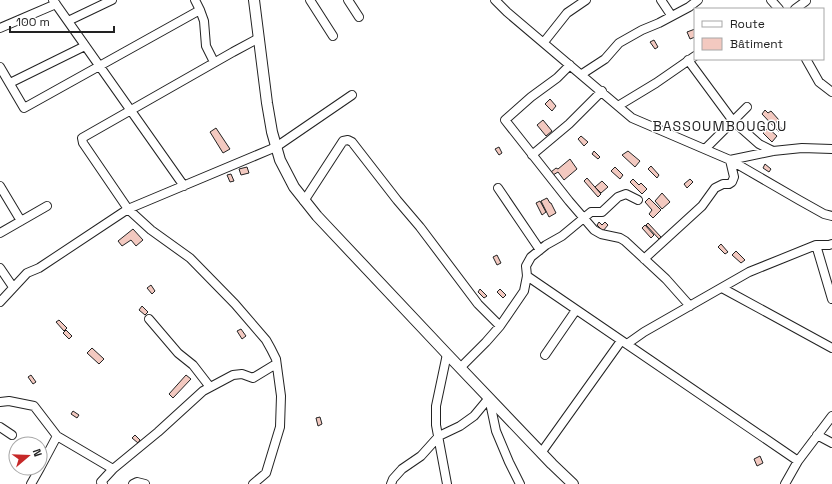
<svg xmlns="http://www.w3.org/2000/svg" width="832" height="484" viewBox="0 0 832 484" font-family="'Space Grotesk',sans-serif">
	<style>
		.building { fill: #f3c9c0; stroke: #222 }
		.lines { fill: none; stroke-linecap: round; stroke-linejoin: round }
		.minor-casing { stroke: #222; stroke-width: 10 }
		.major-casing { stroke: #222; stroke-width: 12 }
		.minor { stroke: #fff; stroke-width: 8 }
		.major { stroke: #fff; stroke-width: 10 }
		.labels { text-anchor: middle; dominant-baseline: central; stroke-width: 3; stroke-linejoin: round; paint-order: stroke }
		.quarter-label { font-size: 14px; letter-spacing: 1px; fill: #222; stroke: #fff }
	</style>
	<rect width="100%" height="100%" fill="#fff"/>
	<path class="building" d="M695 29V37L690 39 687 32Z
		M654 40 658 47 655 49 650 42Z
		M550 99 556 106 552 111 545 104Z
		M765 110 768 113 771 111 779 120 776 122 782 129 779 132 762 114Z
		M543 120 552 131 546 136 537 125Z
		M216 128 230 149 223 153 210 132Z
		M768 128 777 136 772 142 763 133Z
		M581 136 588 142 584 146 578 139Z
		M499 147 502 153 499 155 495 149Z
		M594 151 600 157 598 159 592 154Z
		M628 151 640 161 635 167 622 155Z
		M570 159 577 169 564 180 558 172 553 175 551 172 556 168 558 169Z
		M765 164 771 169 769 172 763 168Z
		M651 166 659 175 657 178 648 169Z
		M247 167 249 173 241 175 239 169Z
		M615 167 623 175 620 179 611 171Z
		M231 174 234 181 230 182 227 175Z
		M587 178 601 194 598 197 584 181Z
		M633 179 639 185 641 183 647 189 642 194 630 182Z
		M690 179 693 182 687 188 684 184Z
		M602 181 608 187 601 193 595 187Z
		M662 193 670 202 662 209 655 201Z
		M547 198 550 203H551L556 213 549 217 541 201Z
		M649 198 661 210 653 218 649 214 652 210 645 202Z
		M540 201 546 212 542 215 536 203Z
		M599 222 602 225 605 222 608 225 603 231 597 225Z
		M648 223 661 237 659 239 646 225Z
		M645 225 654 235 651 238 642 228Z
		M133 229 143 240 136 246 131 240 122 246 118 241Z
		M721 244 728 252 725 254 718 247Z
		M736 251 745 260 741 263 732 255Z
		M497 255 501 263 497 265 493 257Z
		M151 285 155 291 152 294 147 288Z
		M480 289 487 296 484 298 478 292Z
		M500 289 506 295 503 298 497 292Z
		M142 306 148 312 145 315 139 310Z
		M59 320 67 328 64 331 56 322Z
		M241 329 246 336 242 339 237 331Z
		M66 330 72 336 69 339 63 333Z
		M92 348 104 359 99 364 87 353Z
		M31 375 36 382 33 384 28 377Z
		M186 375 191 379 173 398 169 394Z
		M73 411 79 415 77 418 71 414Z
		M320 417 322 424 318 426 316 418Z
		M135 435 140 440 138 443 132 438Z
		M760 456 763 463 757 466 754 459Z"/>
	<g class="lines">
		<defs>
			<path id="minor" d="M53 0 184 186
				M195 0 200 10 204 21 206 46 214 62
				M310 0 333 36
				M348 0 359 17
				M495 0 507 12 632 118 730 160 799 200 824 214 832 216
				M661 0 671 15
				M771 0 779 9
				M795 9 806 1
				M68 21 112 0
				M0 28 56 4
				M544 42 567 13 586 0
				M806 59 819 82 832 92
				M688 60 733 121 759 144 773 151
				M570 65 557 78 531 97 505 120 569 201 594 230 601 234 620 238 625 241 666 279 690 306
				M0 67 24 108 200 10
				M582 74 605 59 619 43 642 30 659 23 689 7 698 0
				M10 83 85 46
				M618 106 656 83 695 56
				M705 149 747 107
				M532 155 569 124 602 91
				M0 186 21 221
				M498 188 540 250
				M304 201 343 141 348 140 352 142 397 200 420 227 478 304 500 326
				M0 233 47 206
				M816 245 832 299
				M644 259 702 206 715 188 723 184H729L732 182 734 177 730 160 773 151 802 148 832 149
				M0 268 13 287
				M527 276 798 461
				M722 288 832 348
				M0 302 27 273 39 268 128 209 276 147 352 95
				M149 319 178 353 193 365 210 387
				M627 344 644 332 749 272 816 245H829L832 244
				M545 355 576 310
				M460 368 486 342 500 326 524 291 527 276 526 266 531 257 546 245 562 236 591 212H602L618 197 626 194 638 200
				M489 398 496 431 509 462 520 484
				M0 402 9 401 34 406 57 436 113 469
				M0 427 12 435
				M817 435 832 443
				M541 453 621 341
				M40 468 57 436
				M31 484 40 468
				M103 484 101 482 113 469 158 432 203 391 233 375 242 374 253 378 276 364
				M133 484 137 482 145 484
				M253 484 266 473 280 427 281 396 276 359 271 349 266 340 235 304 190 258 151 230 128 209 83 143 82 138 233 52 259 38
				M391 484 393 479 402 469 421 456 439 436 460 426 474 416 489 398
				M447 484 436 425V406L447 354
				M785 484 798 461 832 416"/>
			<path id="major" d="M254 0 267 103 272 132 280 160 294 187 317 216 447 354 552 464 573 484"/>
		</defs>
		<use href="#minor" class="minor-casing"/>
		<use href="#major" class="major-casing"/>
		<use href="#minor" class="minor"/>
		<use href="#major" class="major"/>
	</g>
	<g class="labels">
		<g class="quarter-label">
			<text x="720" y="126">BASSOUMBOUGOU</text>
		</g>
	</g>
	<rect x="694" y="8" width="130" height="52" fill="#ffffff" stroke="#a7a7a7"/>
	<rect x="702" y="21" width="20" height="6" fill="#ffffff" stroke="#a7a7a7"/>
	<text x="730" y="28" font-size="12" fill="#222222">Route</text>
	<rect x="702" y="38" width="20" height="12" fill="#f3c9c0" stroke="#a7a7a7"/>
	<text x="730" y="48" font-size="12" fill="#222222">Bâtiment</text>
	<g transform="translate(28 456) rotate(71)"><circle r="19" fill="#ffffff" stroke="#a7a7a7"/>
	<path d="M0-3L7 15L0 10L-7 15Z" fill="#c62828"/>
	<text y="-6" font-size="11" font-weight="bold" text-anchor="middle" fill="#222222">N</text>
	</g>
	<path d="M10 26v6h104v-6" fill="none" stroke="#222222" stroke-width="2"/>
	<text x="16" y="26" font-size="12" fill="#222222" stroke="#ffffff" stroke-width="3" paint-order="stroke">100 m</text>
</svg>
